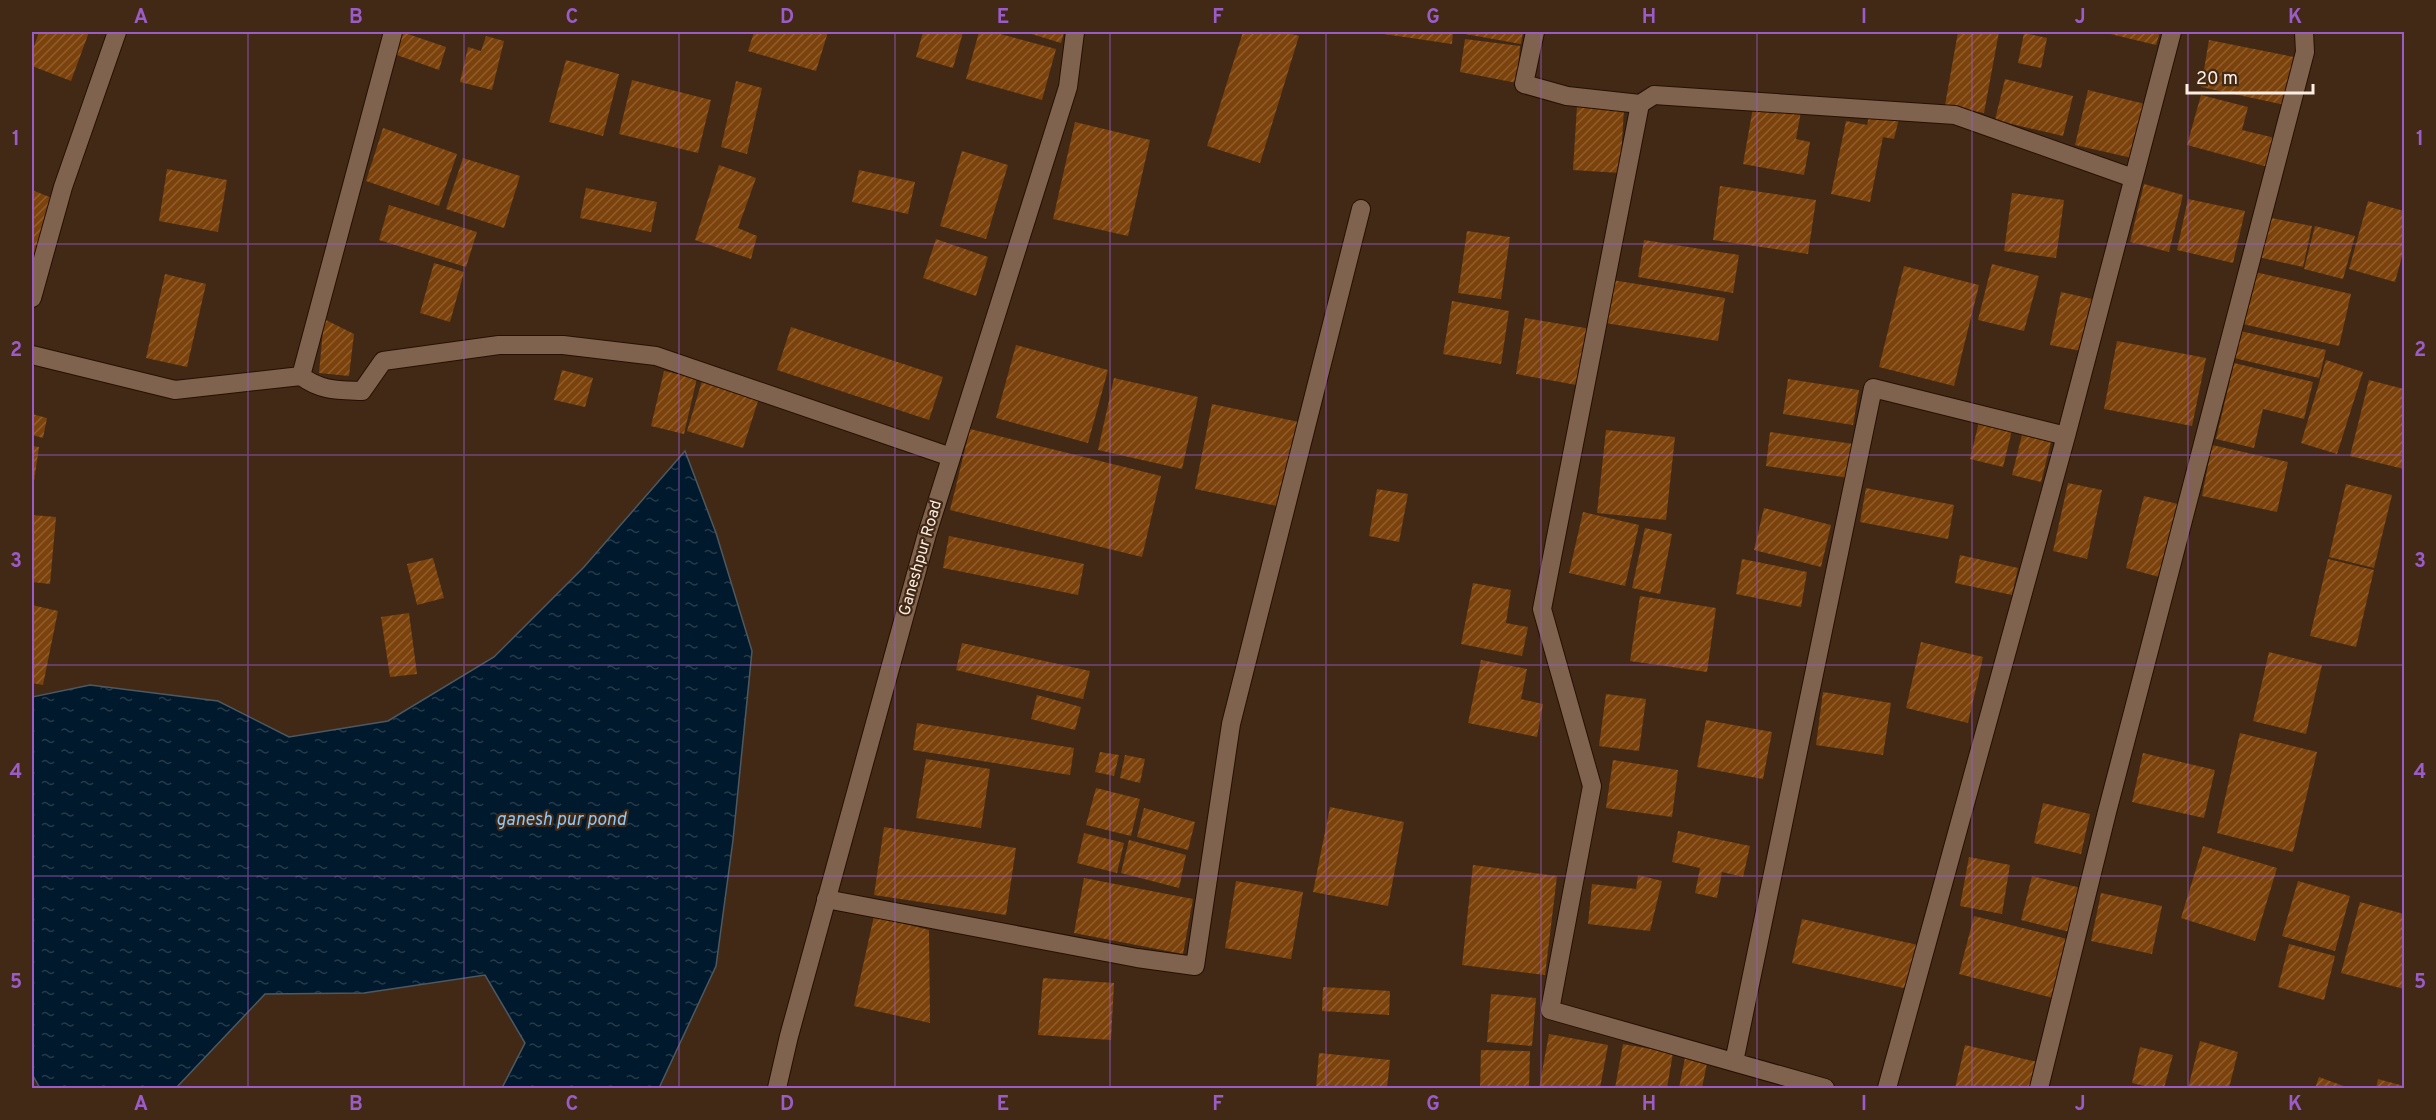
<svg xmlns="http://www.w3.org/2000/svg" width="2436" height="1120" viewBox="0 0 2436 1120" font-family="Overpass,sans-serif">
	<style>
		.water { fill: url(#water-ripples); stroke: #4c5962; stroke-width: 1.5 }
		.building { fill: url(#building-hatch) }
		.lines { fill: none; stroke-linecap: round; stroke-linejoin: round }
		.street-casing { stroke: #271001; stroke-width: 20 }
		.street { stroke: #7f634f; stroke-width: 18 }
		.grid { fill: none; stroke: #9c5cc8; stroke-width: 1.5; stroke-opacity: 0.55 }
		.labels { text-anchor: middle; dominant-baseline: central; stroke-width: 4.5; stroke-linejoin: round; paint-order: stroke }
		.street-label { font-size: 16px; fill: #fdede1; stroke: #412916 }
		.water-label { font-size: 18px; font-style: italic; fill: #8cc8f9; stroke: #412916 }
		.neatline { fill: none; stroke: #9c5cc8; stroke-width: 2 }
		.grid-label { font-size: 20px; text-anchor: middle; font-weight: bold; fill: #9c5cc8 }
	</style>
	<defs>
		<pattern id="water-ripples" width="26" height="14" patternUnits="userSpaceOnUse" patternTransform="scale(1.5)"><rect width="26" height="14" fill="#00192c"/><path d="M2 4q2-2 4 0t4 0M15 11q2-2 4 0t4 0" fill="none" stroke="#263b4a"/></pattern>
		<pattern id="building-hatch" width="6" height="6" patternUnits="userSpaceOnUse" patternTransform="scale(1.5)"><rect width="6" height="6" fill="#7b420b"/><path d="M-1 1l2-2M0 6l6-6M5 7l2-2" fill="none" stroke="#8f5e2e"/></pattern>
	</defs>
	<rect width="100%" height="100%" fill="#412916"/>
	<path class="water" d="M685 451 716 533 752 651 733 840 716 966 659 1088H502L525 1043 485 975 364 993 265 994 176 1088H40L32 1074V697L90 685 218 701 289 737 388 721 494 657 584 567Z"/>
	<path class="building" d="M39 32H89L71 81 32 66V52Z
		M402 32 446 47 439 70 394 54Z
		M754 32H828L816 71 748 51Z
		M923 32H963L953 68 916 57Z
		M979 32H993L1056 49 1042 100 966 79Z
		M1025 32H1064L1061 43Z
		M1243 32H1285L1299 36 1260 163 1207 146Z
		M1384 32H1453L1452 44 1384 34Z
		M1465 32H1523L1521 44 1465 34Z
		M1958 32H1999L1984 113 1945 105Z
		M2102 32H2160L2156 45Z
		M2024 33 2047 38 2041 68 2018 63Z
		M486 36 504 41 492 90 460 82 468 47 481 51Z
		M1465 39 1520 46 1517 83 1460 72Z
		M2209 40 2294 57 2285 105 2201 87Z
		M566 60 619 74 603 136 549 122Z
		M2005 79 2073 96 2063 136 1995 120Z
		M632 80 711 100 698 153 619 134Z
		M736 81 762 88 747 154 721 147Z
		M2088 90 2145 104 2132 158 2075 145Z
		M2201 95 2248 107 2242 130 2275 138 2268 167 2187 145Z
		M1754 102 1801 111 1796 139 1810 142 1804 175 1743 164Z
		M1577 106 1624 109 1620 173 1573 170Z
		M1870 112 1899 118 1894 139 1883 137 1870 202 1831 194 1846 121 1867 125Z
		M1075 122 1150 140 1128 236 1053 219Z
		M383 128 457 154 439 206 366 181Z
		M962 151 1008 165 986 239 940 226Z
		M463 158 520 176 504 228 446 209Z
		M719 165 756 178 738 228 757 236 751 259 695 240Z
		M167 169 227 180 218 232 159 221Z
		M859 170 915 182 908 214 852 202Z
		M2144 184 2183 195 2169 252 2130 242Z
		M1720 186 1816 200 1808 254 1713 240Z
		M586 188 657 202 651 232 580 218Z
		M32 190 57 200 32 268Z
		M2012 193 2064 200 2056 258 2004 251Z
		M2188 199 2245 211 2233 263 2177 250Z
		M2368 201 2404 211V249L2395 282 2349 269Z
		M389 205 477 232 466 267 379 240Z
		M2266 217 2312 226 2303 267 2258 257Z
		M2315 226 2355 236 2343 279 2304 269Z
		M1467 231 1510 237 1501 299 1458 293Z
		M936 239 988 257 976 296 923 278Z
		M1644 240 1739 255 1733 293 1638 277Z
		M434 263 464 272 450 322 420 313Z
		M1992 264 2039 276 2024 331 1978 320Z
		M1904 266 1979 285 1954 386 1879 367Z
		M2255 272 2351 294 2339 346 2243 324Z
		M165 274 206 284 187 367 146 358Z
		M1612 280 1725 298 1718 341 1605 323Z
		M2061 292 2097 300 2086 352 2050 345Z
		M1452 301 1509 311 1501 364 1443 354Z
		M1525 318 1591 329 1582 386 1516 374Z
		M324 319 354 334 349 376 319 373Z
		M791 327 943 377 929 420 777 370Z
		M2240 331 2326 350 2319 378 2234 358Z
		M2117 341 2206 358 2192 426 2104 409Z
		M1016 345 1108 370 1088 443 996 418Z
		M2326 360 2363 372 2337 454 2301 443Z
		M2234 363 2313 382 2304 419 2263 409 2254 448 2216 439Z
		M562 370 593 378 585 407 554 400Z
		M664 371 697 378 684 434 651 426Z
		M1114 378 1198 397 1182 469 1098 450Z
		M1788 379 1859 390 1853 425 1783 414Z
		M2369 380 2404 389V469L2350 456Z
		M702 381 759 398 743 448 687 431Z
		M1212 404 1299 422 1282 507 1195 489Z
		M32 414 47 418 43 438 32 435Z
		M1979 422 2012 430 2003 467 1970 459Z
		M970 429 1161 476 1142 557 950 510Z
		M1606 430 1675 437 1666 520 1597 513Z
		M1770 432 1854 444 1849 478 1766 466Z
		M2022 435 2051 442 2041 482 2012 475Z
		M2212 445 2288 462 2277 512 2202 496Z
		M32 446 39 447 33 488H32Z
		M2068 483 2102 490 2087 559 2053 551Z
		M2346 484 2392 495 2374 568 2329 557Z
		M1866 488 1954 505 1948 539 1860 522Z
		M1377 489 1408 494 1399 542 1369 536Z
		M2144 496 2178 504 2159 577 2126 568Z
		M1764 508 1831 525 1821 567 1754 550Z
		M1583 512 1639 525 1625 586 1569 573Z
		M32 515 56 517 50 584 32 582Z
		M1645 528 1672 534 1660 594 1632 588Z
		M949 536 1084 564 1078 595 943 568Z
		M1960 555 2018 568 2012 595 1955 583Z
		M433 558 444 598 417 605 407 564Z
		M1742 559 1807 572 1801 607 1736 594Z
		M2328 559 2374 570 2356 647 2310 636Z
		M1473 583 1511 590 1506 623 1528 627 1522 656 1461 644Z
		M1640 596 1716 608 1707 672 1630 661Z
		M32 605 58 611 43 685 32 683Z
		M409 613 417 674 390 677 381 617Z
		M1921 642 1983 657 1968 723 1906 708Z
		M962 643 1090 671 1083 699 956 670Z
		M2269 652 2322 665 2306 734 2253 721Z
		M1481 660 1527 669 1521 699 1543 704 1537 737 1468 723Z
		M1823 692 1891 703 1883 755 1816 745Z
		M1606 694 1646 699 1639 751 1599 746Z
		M1037 695 1081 707 1075 730 1031 719Z
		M1706 720 1772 732 1763 779 1697 767Z
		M917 723 1074 748 1070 775 913 750Z
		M2240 733 2317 752 2293 852 2217 833Z
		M1100 752 1119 755 1114 776 1095 772Z
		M2143 753 2215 770 2204 818 2132 802Z
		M1125 755 1145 759 1140 783 1120 778Z
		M926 759 990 769 981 828 916 818Z
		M1613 760 1678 770 1672 817 1606 808Z
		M1096 788 1140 799 1131 836 1086 825Z
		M2043 803 2090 814 2081 854 2034 843Z
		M1330 807 1404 822 1388 906 1313 892Z
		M1144 808 1195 822 1188 850 1137 837Z
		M884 827 1016 848 1006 915 874 895Z
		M1678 831 1750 846 1743 877 1722 872 1717 898 1695 893 1700 868 1672 862Z
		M1084 833 1124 843 1117 873 1077 863Z
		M1129 840 1186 855 1179 888 1121 873Z
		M2203 846 2277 868 2255 941 2181 918Z
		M1969 857 2010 865 2002 914 1960 906Z
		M1473 865 1557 876 1545 975 1462 965Z
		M1638 875 1662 881 1650 931 1588 924 1592 884 1636 889Z
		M2032 876 2081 888 2070 932 2021 920Z
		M1084 878 1193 899 1183 954 1074 933Z
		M1236 881 1303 892 1291 959 1225 948Z
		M2298 881 2350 896 2335 951 2282 936Z
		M2101 893 2162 906 2152 954 2091 941Z
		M2360 902 2404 914V989L2341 973Z
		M874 916 929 930 930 1023 854 1006Z
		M1974 916 2067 939 2053 998 1959 974Z
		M1802 919 1918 945 1908 989 1792 963Z
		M2289 944 2335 956 2324 1000 2278 987Z
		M1043 978 1114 983 1111 1040 1038 1035Z
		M1323 987 1390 991 1389 1015 1322 1011Z
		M1491 994 1536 998 1532 1046 1487 1042Z
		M1549 1034 1608 1045 1600 1088H1539Z
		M2200 1041 2238 1052 2229 1088H2188Z
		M1623 1044 1673 1053 1667 1088H1615Z
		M1965 1045 2042 1063 2036 1088H1955Z
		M2140 1047 2173 1055 2164 1088H2153L2132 1083Z
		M1481 1050 1530 1051 1529 1088H1480Z
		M1319 1053 1390 1060 1387 1088H1316Z
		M1685 1058 1707 1063 1702 1088H1679Z
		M2319 1077 2349 1088H2315Z
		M2378 1079 2404 1086V1088H2376Z"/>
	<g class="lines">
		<defs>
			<path id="street" d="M1535 32 1524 84 1567 96 1640 104 1654 95 1955 115 2133 178
				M1640 104 1542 609 1592 786 1550 1010 1825 1088
				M32 298 63 187 117 32
				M32 355 175 390 301 376C321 391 338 390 362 391L383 361 499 345H563L656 356 951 457
				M301 376 393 32
				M826 899 1137 958 1195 966 1231 724 1361 209
				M1734 1062 1873 388 2066 436
				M777 1088 789 1036 927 534 1068 87 1075 32
				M1887 1088 2066 436 2172 32
				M2039 1088 2107 812 2305 52 2304 32"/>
		</defs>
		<use href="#street" class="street-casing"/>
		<use href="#street" class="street"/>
	</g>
	<path class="grid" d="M248 32V1088M464 32V1088M679 32V1088M895 32V1088M1110 32V1088M1326 32V1088M1541 32V1088M1757 32V1088M1972 32V1088M2188 32V1088M32 244H2404M32 455H2404M32 665H2404M32 876H2404"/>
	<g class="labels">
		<g class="street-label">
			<text transform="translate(921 558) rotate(-74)">Ganeshpur Road</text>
		</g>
		<g class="water-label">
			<text x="561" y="820">ganesh pur pond</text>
		</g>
	</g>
	<rect width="2436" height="1120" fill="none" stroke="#412916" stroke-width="66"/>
	<path d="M2187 84v9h126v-9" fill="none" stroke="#fdede1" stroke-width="3"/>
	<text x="2196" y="84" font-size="18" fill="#fdede1" stroke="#412916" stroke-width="4.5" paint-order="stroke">20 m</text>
	<rect x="33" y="33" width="2370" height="1054" class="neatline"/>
	<g class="grid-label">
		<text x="141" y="23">A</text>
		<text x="356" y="23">B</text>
		<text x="572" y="23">C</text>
		<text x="787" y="23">D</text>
		<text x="1003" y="23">E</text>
		<text x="1218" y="23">F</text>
		<text x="1433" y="23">G</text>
		<text x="1649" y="23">H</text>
		<text x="1864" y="23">I</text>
		<text x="2080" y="23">J</text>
		<text x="2295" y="23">K</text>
		<text x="16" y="145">1</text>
		<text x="2420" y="145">1</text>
		<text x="16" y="356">2</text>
		<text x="2420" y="356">2</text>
		<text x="16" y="567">3</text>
		<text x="2420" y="567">3</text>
		<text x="16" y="778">4</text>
		<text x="2420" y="778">4</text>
		<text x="16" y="988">5</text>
		<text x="2420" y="988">5</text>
		<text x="141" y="1110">A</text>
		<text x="356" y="1110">B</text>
		<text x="572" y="1110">C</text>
		<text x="787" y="1110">D</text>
		<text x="1003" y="1110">E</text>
		<text x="1218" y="1110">F</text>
		<text x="1433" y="1110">G</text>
		<text x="1649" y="1110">H</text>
		<text x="1864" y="1110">I</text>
		<text x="2080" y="1110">J</text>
		<text x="2295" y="1110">K</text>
	</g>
</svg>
